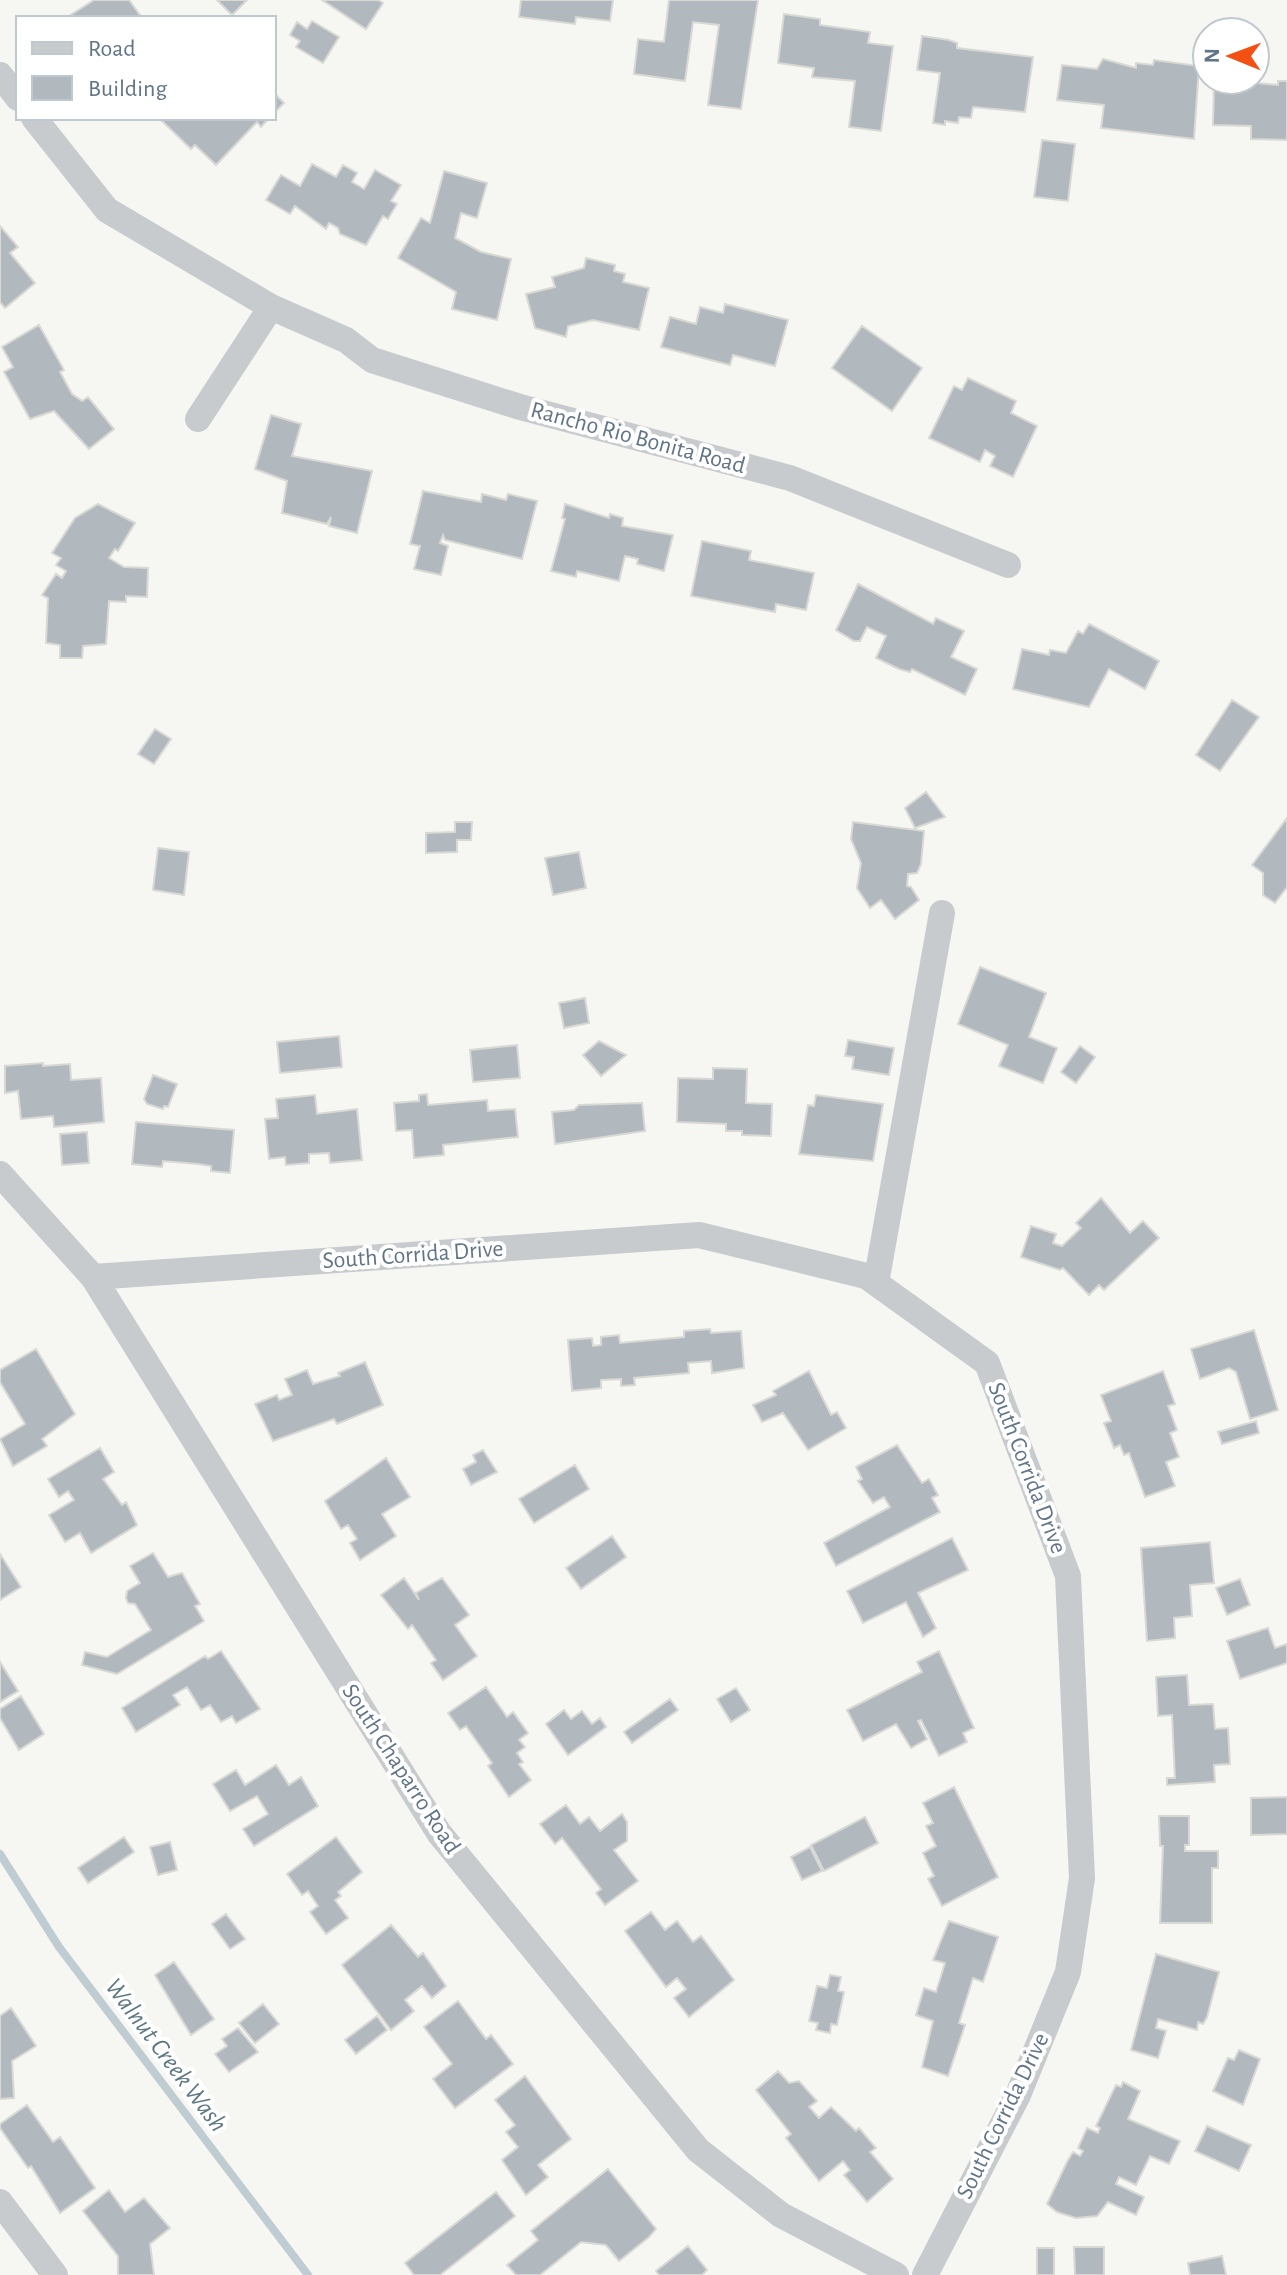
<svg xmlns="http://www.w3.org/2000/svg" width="1287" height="2275" viewBox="0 0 1287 2275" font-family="'Alegreya Sans',sans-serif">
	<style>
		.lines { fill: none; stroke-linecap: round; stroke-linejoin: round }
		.stream { stroke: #bfccd1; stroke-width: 8 }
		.building { fill: #b1b8be; stroke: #d8d8d5; stroke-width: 2 }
		.minor { stroke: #c8cbce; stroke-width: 26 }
		.labels { text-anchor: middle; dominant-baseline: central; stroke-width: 8; stroke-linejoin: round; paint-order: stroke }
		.street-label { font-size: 24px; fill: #627587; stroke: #fff }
		.water-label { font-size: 26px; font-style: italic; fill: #5e7883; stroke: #fff }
	</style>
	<rect width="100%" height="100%" fill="#f6f6f2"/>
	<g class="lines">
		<path class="stream" d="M0 1854 59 1947 308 2275"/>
	</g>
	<path class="building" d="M94 0H129L142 18H66Z
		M217 0H247L232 15Z
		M322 0H378L383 3 366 29Z
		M521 0H613L610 21 576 17 575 24 519 17Z
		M669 0H758L741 109 708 105 719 25 693 22 685 81 634 74 638 39 664 42Z
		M784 14 820 19V25L870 32 868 43 893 46 881 131 849 127 855 81 812 77 814 68 778 63Z
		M312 21 339 37 323 63 296 47 300 41 290 35 297 22 307 29Z
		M922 36 949 40 957 43V48L1033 57 1025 112 973 107 971 118 959 117 958 123 945 121V125L933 123 940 73 917 70Z
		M1103 59 1136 68V63L1153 65 1154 60 1199 66 1194 139 1101 128 1104 105 1057 100 1062 65 1097 69Z
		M1228 80 1278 85V81H1287V140L1251 139V126L1213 125 1214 83 1228 84Z
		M274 93 284 103 274 113Z
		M159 118H269L261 127 257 122 216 165 195 145 191 149Z
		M1042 140 1075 144 1068 201 1034 197Z
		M312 164 336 177 343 165 357 173 352 182 364 189 375 170 401 185 391 201 397 204 388 219 383 216 366 245 340 234 338 228 329 223 326 229 295 206 290 214 266 200 281 175 300 186Z
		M444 171 487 183 477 218 461 213 455 238 481 252 511 259 497 320 452 309 456 292 398 258 421 218 430 223Z
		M0 226 18 247 10 253 35 283 5 308 0 302Z
		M586 258 615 265 614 271 625 274 623 282 649 288 639 330 593 320 568 326 566 337 535 328 526 294 555 287 552 277 584 268Z
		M725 304 788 320 775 366 733 355 730 365 661 347 670 317 696 324 700 307 723 313Z
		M39 325 64 370 60 372 72 394 82 401 88 397 114 429 89 449 54 411 30 419 4 372 13 367 2 347Z
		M862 326 922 368 892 411 832 368Z
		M968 378 1016 401 1011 413 1037 426 1013 477 990 466 995 456 985 450 980 462 929 438 954 386 962 390Z
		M271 415 301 424 292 456 372 471 357 533 329 526 331 517 327 524 282 513 287 481 255 469Z
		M423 491 481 502 482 494 506 500 508 494 537 501 522 559 445 540 443 535 440 543 448 546 441 575 414 569 420 546 410 544Z
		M98 504 135 523 118 551 115 549 109 558 124 567 148 568 147 597 126 596V602L109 601 106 644 83 646 82 658H60V645L46 643 48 598 42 595 56 574 62 578 66 571 56 565 61 558 52 553 75 518Z
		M565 504 609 518 610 514 623 518 622 526 673 535 664 571 637 564 638 559 625 556 619 581 577 571 576 577 551 571 565 519 562 518Z
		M702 541 751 551 749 560 814 573 806 610 776 604 775 612 691 596Z
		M858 584 933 624 936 618 964 631 951 657 977 669 965 695 912 669 910 672 899 669 876 658 886 636 867 627 860 641H854L836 630Z
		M1089 624 1159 661 1145 689 1109 669 1089 707 1013 689 1022 649 1049 655 1050 650 1066 653 1078 631 1083 634Z
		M1232 700 1259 717 1220 771 1196 755Z
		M155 729 171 739 154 764 138 754Z
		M926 792 945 817 915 828 905 808Z
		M1287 818V887L1275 903 1263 895V873L1252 865Z
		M455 822H472L471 840H457V852L426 853V833L455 832Z
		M853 822 924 831 921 864 917 873 908 874 907 886 911 887 919 900 895 919 881 900 870 908 857 888 861 863 851 839Z
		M158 848 189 852 184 895 153 890Z
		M579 852 586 888 553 895 545 858Z
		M980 967 1046 993 1029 1037 1057 1048 1043 1083 999 1066 1008 1045 958 1024Z
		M585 998 589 1023 564 1028 559 1003Z
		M339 1036 342 1067 280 1073 277 1042Z
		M848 1040 894 1048 889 1075 852 1069 854 1057 845 1056Z
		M599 1041 626 1055 601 1076 583 1055Z
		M517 1045 520 1078 473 1082 470 1050Z
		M1080 1046 1095 1057 1076 1083 1061 1072Z
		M43 1063V1066L70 1064 71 1080 101 1078 104 1122 54 1127 53 1116 21 1119 18 1091 5 1093V1066Z
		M713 1068 747 1069 746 1103 772 1104 771 1136 742 1135V1131H726V1124L677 1122 678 1078 713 1079Z
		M153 1075 177 1084 168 1107 164 1106 163 1109 147 1104 144 1099Z
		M427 1094 428 1105 487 1100 488 1111 515 1109 518 1137 443 1145 444 1155 414 1158 412 1130 396 1131 394 1103 419 1101V1095Z
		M315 1095 317 1114 357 1109 362 1160 330 1163 329 1153 309 1154V1163L286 1165 285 1157 269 1159 265 1119 278 1118 276 1099Z
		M816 1095 883 1104 873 1161 799 1154 808 1105 814 1106Z
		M642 1103 645 1131 555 1144 552 1112 574 1110 579 1105Z
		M136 1122 234 1130 230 1173 211 1171V1166L198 1164 163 1161 162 1167 132 1164Z
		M87 1132 89 1163 62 1165 60 1134Z
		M1101 1198 1130 1233 1143 1221 1159 1238 1104 1290 1099 1285 1089 1295 1063 1268 1060 1270 1021 1257 1031 1226 1056 1234 1053 1243 1062 1246 1081 1228 1076 1223Z
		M710 1329 711 1333 741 1331 744 1368 712 1373 711 1361 688 1363 689 1373 634 1378 635 1385 621 1386V1379L601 1380V1388L572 1391 568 1340 592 1338 593 1346 601 1345V1337L619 1335 620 1343 684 1337V1331Z
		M1254 1330 1278 1410 1250 1419 1236 1372 1229 1368 1200 1379 1191 1349Z
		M36 1349 75 1414 42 1439 47 1446 13 1466 0 1439 25 1424 0 1382V1370Z
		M365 1362 383 1405 337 1424 334 1419 273 1441 255 1404 277 1395 279 1400 292 1395 285 1379 307 1370 313 1384 340 1376 338 1373Z
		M809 1371 831 1415 837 1412 846 1428 808 1450 783 1413 762 1422 753 1405 776 1395 773 1391Z
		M1163 1371 1175 1404 1168 1406 1177 1430 1170 1433 1179 1457 1166 1462 1175 1486 1145 1497 1129 1453 1124 1455 1120 1445 1114 1448 1104 1423 1111 1421 1101 1395Z
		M1256 1421 1259 1433 1222 1444 1218 1432Z
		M897 1445 922 1483 929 1479 938 1495 932 1498 940 1512 836 1566 824 1543 890 1507 884 1497 873 1503 858 1481 862 1479 856 1467Z
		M100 1448 114 1472 103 1479 122 1505 126 1502 137 1525 91 1553 80 1533 65 1542 49 1515 74 1500 68 1491 59 1497 48 1479Z
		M483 1450 497 1472 471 1485 463 1469 476 1462 473 1455Z
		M386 1458 410 1497 382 1514 396 1536 360 1560 350 1543 357 1539 348 1525 341 1529 325 1501Z
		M575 1465 589 1489 534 1523 519 1499Z
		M612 1536 626 1557 581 1589 566 1568Z
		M952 1538 968 1570 918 1593 936 1628 923 1637 906 1602 863 1623 847 1591Z
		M1210 1542 1214 1583 1190 1585 1192 1616 1174 1618 1175 1638 1147 1641 1141 1548Z
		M153 1553 168 1577 182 1573 200 1604 195 1606 204 1621 117 1674 82 1665 85 1652 107 1657 151 1630 135 1604 128 1603 126 1598 127 1591 140 1583 130 1566Z
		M0 1554 21 1587 0 1600Z
		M404 1578 419 1600 416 1593 442 1578 469 1615 455 1625 477 1656 443 1680 431 1663 436 1660 412 1625 408 1629 381 1595Z
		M1240 1579 1250 1605 1227 1615 1216 1588Z
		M1268 1628 1275 1648 1287 1644V1663L1240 1679 1227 1641Z
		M221 1651 260 1709 236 1723 232 1716 221 1722 210 1705 201 1710 187 1687 173 1695 180 1705 136 1732 122 1708 205 1656 208 1659Z
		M939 1651 974 1728 963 1733 967 1742 939 1756 921 1720 918 1721 927 1739 911 1748 896 1724 863 1741 847 1710 922 1672 917 1662Z
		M0 1662 18 1691 0 1702Z
		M1187 1675 1189 1705 1213 1704 1215 1729 1228 1728 1230 1764 1214 1765 1215 1782 1167 1785V1778H1175L1172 1715 1158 1716 1156 1677Z
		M486 1687 507 1717 513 1712 528 1733 519 1740 525 1747 517 1753 523 1762 519 1764 531 1780 509 1797 488 1766 492 1763 466 1726 460 1730 448 1713Z
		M736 1688 750 1710 731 1722 717 1699Z
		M21 1696 44 1734 19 1750 0 1718V1709Z
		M670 1699 678 1710 632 1743 624 1732Z
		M564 1710 571 1719 582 1711 592 1724 600 1718 606 1727 568 1755 546 1724Z
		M276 1765 289 1785 301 1777 318 1806 254 1846 243 1829 268 1814 257 1796 230 1811 213 1784 236 1770 245 1785Z
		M954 1787 998 1877 942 1906 928 1879 934 1876 923 1853 936 1846 926 1826 933 1823 923 1803Z
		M1287 1797V1834L1251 1835V1798Z
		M566 1805 580 1824 589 1817 600 1831 622 1814 627 1822V1841L614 1850 638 1881 605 1905 596 1893 601 1889 562 1838 555 1844 540 1824Z
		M1159 1816H1189V1845H1185V1851H1218V1868H1212V1923H1160L1163 1846H1160Z
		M865 1817 878 1843 824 1871 811 1845Z
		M124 1837 134 1852 88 1883 78 1868Z
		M336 1837 362 1872 338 1892 341 1896 335 1900 348 1918 326 1934 310 1912 318 1906 308 1891 302 1895 287 1874Z
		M170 1842 177 1870 158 1875 150 1847Z
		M810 1847 822 1871 802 1880 791 1857Z
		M651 1912 665 1930 677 1921 693 1942 701 1936 734 1980 689 2017 674 1998 686 1989 677 1978 666 1987 625 1931Z
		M226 1914 245 1939 230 1949 212 1924Z
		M949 1921 998 1937 983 1982 973 1978 959 2023 965 2025 948 2076 922 2067 933 2021 916 2015 924 1988 936 1992 945 1963 933 1960Z
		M391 1925 418 1957 423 1953 446 1986 432 1998 422 1986 405 2000 414 2011 391 2030 342 1965Z
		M1156 1954 1219 1972 1207 2017 1203 2024 1198 2022 1197 2030 1158 2019 1156 2028 1166 2031 1158 2058 1131 2050Z
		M174 1962 214 2019 191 2035 155 1975Z
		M830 1975 841 1977 838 1991 844 1992 837 2025 831 2024 830 2033 816 2030 818 2023 809 2021 817 1986 827 1988Z
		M458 2001 486 2039 491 2035 513 2064 455 2108 433 2079 452 2064 424 2027Z
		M263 2004 279 2024 255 2043 239 2023Z
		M11 2008 36 2046 12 2061 14 2098 0 2099V2016Z
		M377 2016 387 2030 356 2054 345 2040Z
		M238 2028 258 2052 229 2072 215 2054 227 2046 222 2039Z
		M1239 2050 1260 2059 1243 2105 1213 2091 1228 2058 1234 2060Z
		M778 2071 789 2083 799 2081 817 2101 809 2107 819 2118 831 2107 856 2131 859 2128 876 2148 870 2152 893 2179 867 2202 844 2175 850 2170 843 2161 819 2181 786 2138 791 2134 756 2090Z
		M525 2076 571 2139 538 2165 548 2177 526 2195 502 2160 518 2147 506 2132 515 2125 495 2100Z
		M1123 2082 1140 2091 1128 2119 1180 2141 1169 2164 1150 2156 1136 2185 1119 2177 1116 2184 1144 2197 1136 2215 1108 2202 1097 2216 1076 2218 1057 2212 1047 2204 1067 2162 1073 2152 1080 2156 1083 2151 1078 2148 1087 2128 1098 2133 1100 2128 1096 2126 1116 2085 1121 2087Z
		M27 2105 53 2142 60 2137 95 2188 60 2213 31 2166 28 2168 0 2128V2124Z
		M1207 2126 1251 2145 1239 2171 1195 2151Z
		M608 2169 656 2229 649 2237 619 2261 606 2245 581 2242 540 2275H516L507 2265 538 2240 531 2231Z
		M109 2190 125 2212 144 2198 170 2228 150 2244 154 2275H118V2256L83 2211Z
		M496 2192 515 2216 440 2275H414L405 2263Z
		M688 2246 707 2270 702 2275H659L656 2271Z
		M1074 2247H1104V2275H1075Z
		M1037 2248H1054V2275H1037Z
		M1222 2256 1226 2275H1190L1188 2263Z"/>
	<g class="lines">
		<path class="minor" d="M0 75 18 98
			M34 118 107 210 271 307 198 419
			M271 307 346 340 372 360 520 407 790 478 1008 565
			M0 1174 93 1277 439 1833 698 2150 781 2215 896 2275
			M93 1277 699 1235 866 1276 987 1363 1068 1576 1082 1878 1068 1972 1018 2095 925 2275
			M876 1283 942 913
			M0 2202 55 2275"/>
	</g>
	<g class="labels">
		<g class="street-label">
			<text transform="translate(638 438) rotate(15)">Rancho Rio Bonita Road</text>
			<text transform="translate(413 1255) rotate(-4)">South Corrida Drive</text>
			<text transform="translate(1027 1468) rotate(69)">South Corrida Drive</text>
			<text transform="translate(401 1769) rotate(57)">South Chaparro Road</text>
			<text transform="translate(1003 2116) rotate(-64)">South Corrida Drive</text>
		</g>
		<g class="water-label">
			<text transform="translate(166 2055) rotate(53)">Walnut Creek Wash</text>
		</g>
	</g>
	<rect x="16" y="16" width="260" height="104" fill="#ffffff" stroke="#c0c8cf" stroke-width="2"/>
	<rect x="32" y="42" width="40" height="12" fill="#c8cbce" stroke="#c0c8cf" stroke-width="2"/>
	<text x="88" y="56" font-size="24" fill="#627587">Road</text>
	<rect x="32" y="76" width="40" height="24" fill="#b1b8be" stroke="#c0c8cf" stroke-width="2"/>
	<text x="88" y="96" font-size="24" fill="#627587">Building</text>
	<g transform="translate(1231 56) rotate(271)"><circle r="38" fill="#ffffff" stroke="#c0c8cf" stroke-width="2"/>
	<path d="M0-6L14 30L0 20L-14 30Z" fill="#f45014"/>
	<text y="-12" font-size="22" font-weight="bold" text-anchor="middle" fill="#627587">N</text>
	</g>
</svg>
